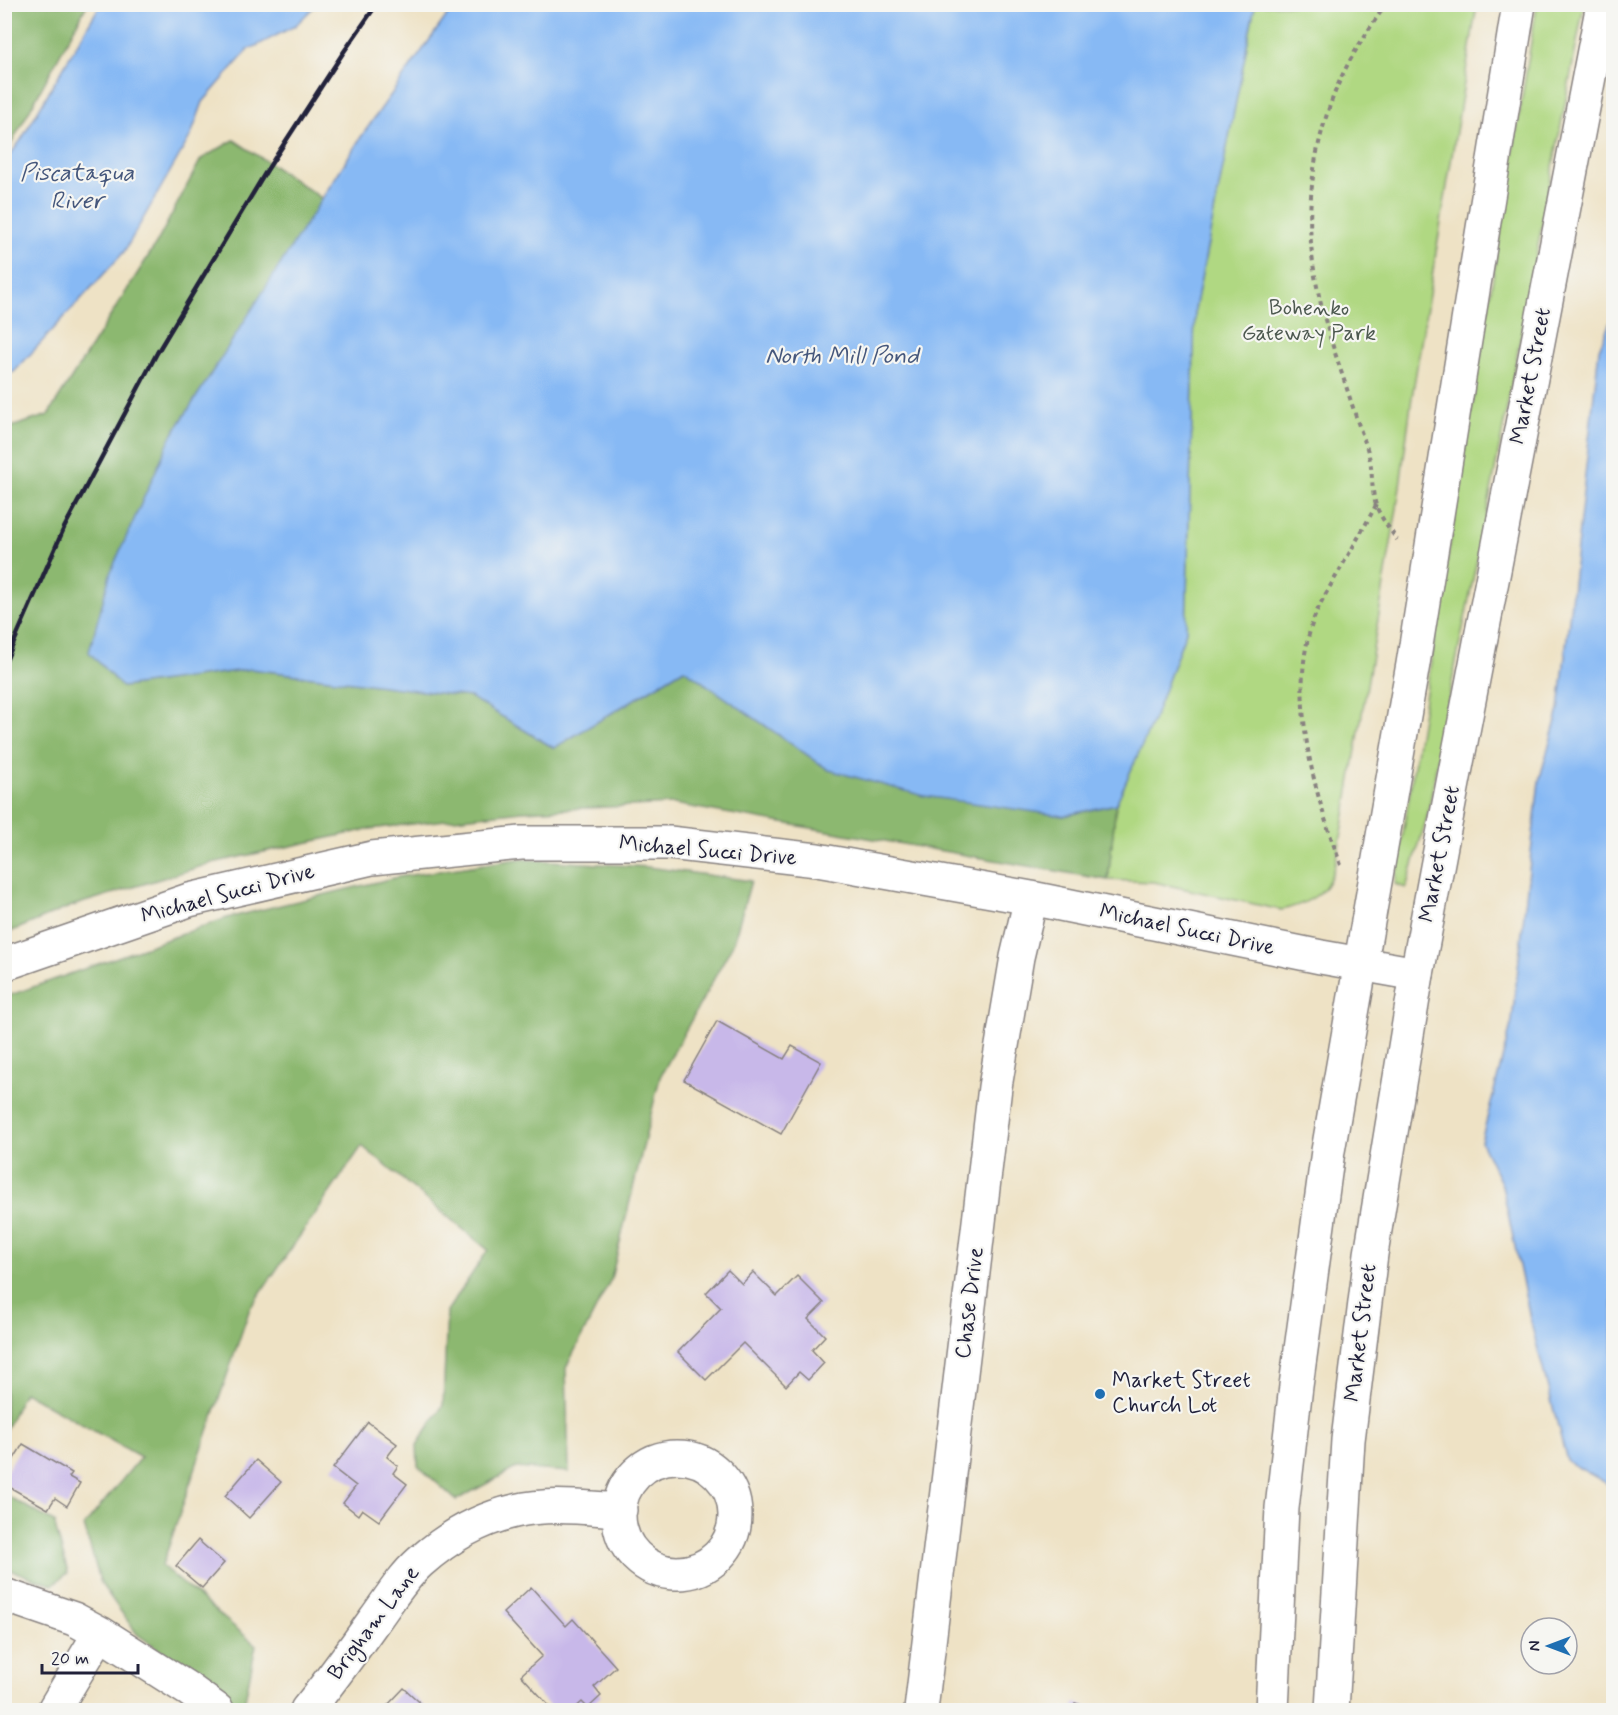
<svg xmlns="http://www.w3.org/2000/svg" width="1618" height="1715" viewBox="0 0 1618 1715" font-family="Mynerve,sans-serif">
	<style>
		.green { fill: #b0d882; stroke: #697d5e; stroke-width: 1.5 }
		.forest { fill: #8cb870; stroke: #576d56; stroke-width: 1.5 }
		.water { fill: #87b9f4; stroke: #546e98; stroke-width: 1.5 }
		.building { fill: #c8b8e9 }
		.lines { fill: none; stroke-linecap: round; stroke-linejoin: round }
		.minor-casing { stroke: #888280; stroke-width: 36 }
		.major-casing { stroke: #888280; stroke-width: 36 }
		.path { stroke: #888280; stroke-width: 4; stroke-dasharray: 4.5 4.5; stroke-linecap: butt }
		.minor { stroke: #fff; stroke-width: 33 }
		.major { stroke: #fff; stroke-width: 33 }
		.rail { stroke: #22223b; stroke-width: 4.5 }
		.poi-dot { fill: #1f6fb2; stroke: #f6f6f2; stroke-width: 2 }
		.labels { text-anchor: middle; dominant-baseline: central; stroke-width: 4.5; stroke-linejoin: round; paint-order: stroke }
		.park-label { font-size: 22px; fill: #4d5950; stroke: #f6f6f2 }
		.street-label { font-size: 22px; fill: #22223b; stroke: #f6f6f2 }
		.poi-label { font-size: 22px; fill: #22223b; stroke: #f6f6f2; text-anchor: start }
		.water-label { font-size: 24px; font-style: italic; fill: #45577c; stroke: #f6f6f2 }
	</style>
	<rect width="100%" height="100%" fill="#f6f6f2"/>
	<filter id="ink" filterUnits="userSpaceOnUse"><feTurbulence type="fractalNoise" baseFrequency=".0167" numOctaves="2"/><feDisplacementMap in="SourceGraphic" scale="12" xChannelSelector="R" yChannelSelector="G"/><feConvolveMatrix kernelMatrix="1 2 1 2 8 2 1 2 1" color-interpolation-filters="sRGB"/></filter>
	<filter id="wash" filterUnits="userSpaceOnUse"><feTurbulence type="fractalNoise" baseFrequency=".008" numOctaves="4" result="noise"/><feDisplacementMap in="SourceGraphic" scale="24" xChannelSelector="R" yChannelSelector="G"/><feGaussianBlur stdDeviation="1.35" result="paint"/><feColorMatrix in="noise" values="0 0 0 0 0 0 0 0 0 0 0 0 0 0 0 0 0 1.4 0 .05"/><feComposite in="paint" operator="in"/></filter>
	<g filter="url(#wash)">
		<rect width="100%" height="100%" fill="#eee2c5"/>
		<path class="green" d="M1255 5H1477L1412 397 1397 508 1342 832C1332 878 1333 898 1281 910L1154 882 1108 880 1116 804 1155 716 1186 631 1195 309Z
			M1537 5H1584L1491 491 1446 711 1428 814 1406 888 1395 884Z"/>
		<path class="forest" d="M5 4 87 5 5 155 4 5Z
			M234 140 323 199 171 437 122 687 251 669 470 697 554 748 684 669 829 770 1063 816 1116 804 1108 880 674 804 522 811 370 829 212 863 72 906 5 934V429L48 415 156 244 201 159Z
			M518 859 648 867 751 881 733 944 660 1077 611 1279 566 1368 569 1472 516 1468 456 1500 418 1466 417 1445 443 1405 447 1311 488 1250 362 1146 250 1308 162 1566 256 1645 243 1710 137 1634 101 1584 84 1526 141 1457 24 1392 5 1431V997L227 918 398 877Z
			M4 1494 54 1522 68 1573 52 1585 5 1568Z"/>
		<path class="water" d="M455 4 1255 5 1195 309 1186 631 1155 716 1116 804 1063 816 924 796 829 770 684 669 554 748 470 697 251 669 122 687 89 652 111 571 171 437 361 137Z
			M100 5H316L295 26 248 50 203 102 191 135 124 252 14 372 5 374V162L21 140Z
			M1613 315V1487L1567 1461 1531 1323 1502 1185 1481 1142 1512 1021 1539 781 1559 710 1599 349Z"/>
		<g id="blocks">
			<path class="building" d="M717 1021 784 1059 792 1046 821 1062 781 1134 684 1080Z
				M728 1270 742 1284 753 1272 777 1296 797 1276 824 1303 808 1319 825 1336 812 1350 824 1363 808 1380 799 1372 786 1386 743 1343 706 1380 678 1352 721 1308 706 1293Z
				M368 1422 397 1444 387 1457 398 1466 393 1473 407 1484 379 1521 362 1509 358 1515 343 1503 356 1486 333 1468Z
				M23 1444 72 1473 69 1477 80 1483 67 1506 55 1498 48 1509 4 1484V1475Z
				M256 1460 281 1482 249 1518 225 1496Z
				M198 1540 224 1563 202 1588 176 1566Z
				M531 1587 566 1626 573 1619 616 1667 594 1687 601 1696 588 1708 582 1702 573 1710H553L521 1675 542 1656 503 1613Z
				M404 1688 428 1710H383Z
				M1075 1703 1098 1710H1073Z"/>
		</g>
	</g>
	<g filter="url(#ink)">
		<use href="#blocks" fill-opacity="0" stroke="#888280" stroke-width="1.5"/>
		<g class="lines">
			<defs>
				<path id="minor" d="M4 964 189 900 372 858 521 843H669L817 860 1031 898 1321 957 1417 974
					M619 1515a58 58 0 1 1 116 0a58 58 0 1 1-116 0Z
					M4 1595 74 1619 100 1633 188 1689 217 1710
					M55 1708 100 1633
					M307 1710C331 1681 353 1650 375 1619 389 1600 402 1578 420 1562 447 1538 480 1519 515 1511 549 1503 586 1508 620 1510
					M921 1710 995 1087 1017 957 1031 898"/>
				<path id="major" d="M1272 1710 1282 1508 1296 1386 1328 1151 1413 664 1519 4
					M1332 1710 1348 1440 1371 1254 1417 974 1443 835 1603 4"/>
			</defs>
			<use href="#minor" class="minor-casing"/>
			<use href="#major" class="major-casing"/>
			<path class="path" d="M1386 4C1370 28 1353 52 1341 78 1311 144 1302 220 1318 291 1327 334 1343 375 1356 417 1360 430 1366 443 1369 456 1373 471 1371 490 1376 505 1380 517 1390 529 1397 540
				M1341 865C1314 794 1287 696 1313 621 1319 604 1329 588 1338 573 1351 550 1364 528 1376 505"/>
			<use href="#minor" class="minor"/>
			<use href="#major" class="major"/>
			<path class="rail" d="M4 665 64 528 157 353 267 170 343 53 377 4"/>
		</g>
	</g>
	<circle class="poi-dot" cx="1100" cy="1394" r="6"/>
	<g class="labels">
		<g class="park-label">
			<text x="1309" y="309">Bohenko<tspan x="1309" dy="25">Gateway Park</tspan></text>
		</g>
		<g class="street-label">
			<text transform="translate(1531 376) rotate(-79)">Market Street</text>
			<text transform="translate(708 851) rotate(5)">Michael Succi Drive</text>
			<text transform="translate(1440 854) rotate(-79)">Market Street</text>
			<text transform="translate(228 894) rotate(-15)">Michael Succi Drive</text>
			<text transform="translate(1187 930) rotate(12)">Michael Succi Drive</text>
			<text transform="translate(970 1303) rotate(-83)">Chase Drive</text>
			<text transform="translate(1361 1333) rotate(-83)">Market Street</text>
			<text transform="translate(374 1623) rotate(-53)">Brigham Lane</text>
		</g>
		<g class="poi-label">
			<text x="1112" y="1381">Market Street<tspan x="1112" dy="25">Church Lot</tspan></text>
		</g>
		<g class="water-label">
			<text x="77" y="173">Piscataqua<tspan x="77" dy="28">River</tspan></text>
			<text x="842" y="356">North Mill Pond</text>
		</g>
	</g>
	<rect width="1618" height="1715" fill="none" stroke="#f6f6f2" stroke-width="24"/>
	<g transform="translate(1549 1646) rotate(270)"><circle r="28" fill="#f6f6f2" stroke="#a1a1a9" stroke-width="1.5"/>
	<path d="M0-4.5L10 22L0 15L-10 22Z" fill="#1f6fb2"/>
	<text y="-9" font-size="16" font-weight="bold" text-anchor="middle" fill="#22223b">N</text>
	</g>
	<path d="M42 1664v9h96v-9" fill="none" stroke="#22223b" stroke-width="3"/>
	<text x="51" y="1664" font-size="18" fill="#22223b" stroke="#f6f6f2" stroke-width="4.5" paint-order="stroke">20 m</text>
</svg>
